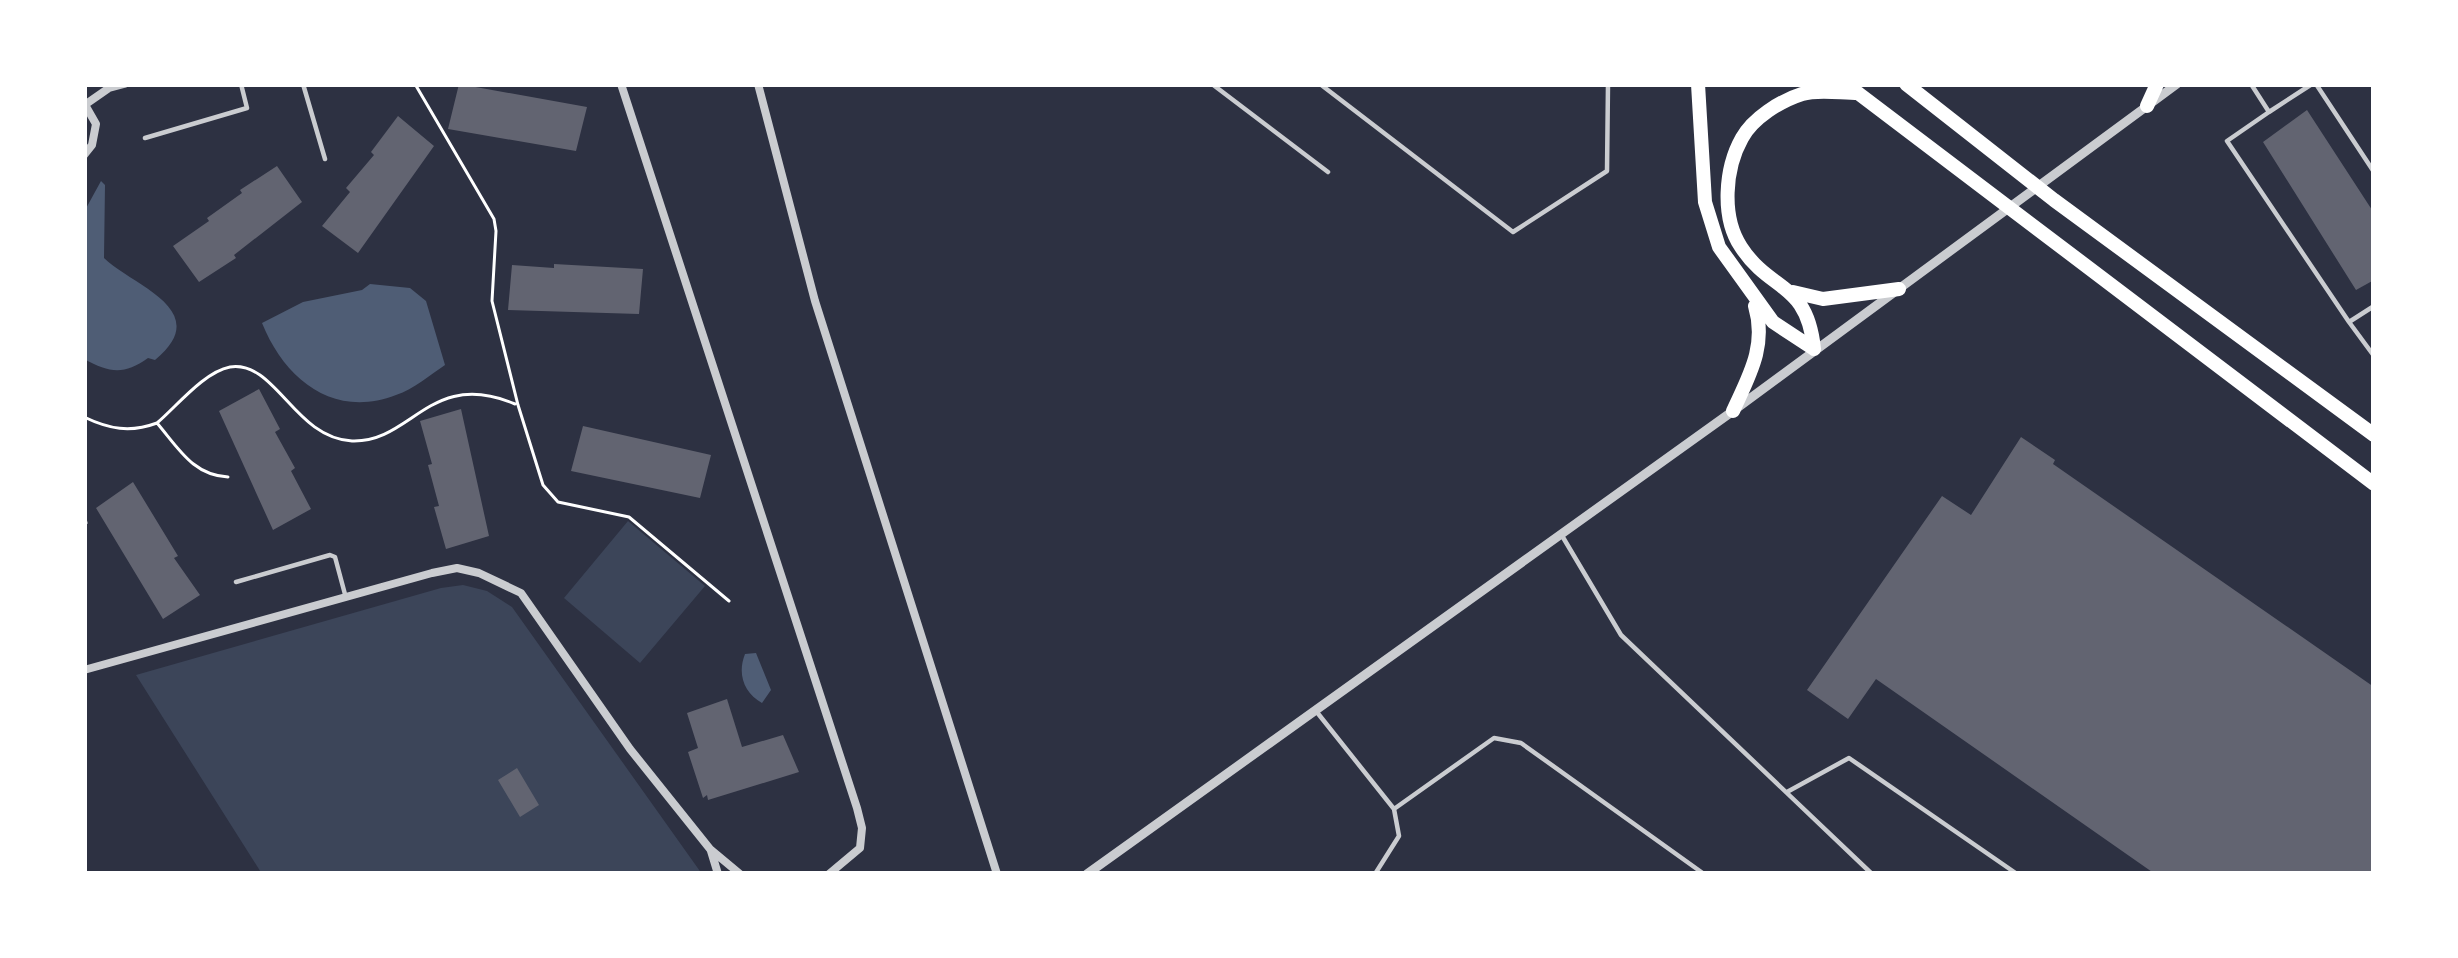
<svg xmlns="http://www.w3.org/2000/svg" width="2458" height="958" viewBox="0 0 2458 958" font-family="'Noto Sans',sans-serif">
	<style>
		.green { fill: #3c4559 }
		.water { fill: #4f5d75 }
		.building { fill: #626471 }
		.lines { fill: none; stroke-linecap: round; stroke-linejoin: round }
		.path { stroke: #fff; stroke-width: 3 }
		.service { stroke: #caccd0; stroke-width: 4.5 }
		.minor { stroke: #caccd0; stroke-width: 8 }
		.tertiary { stroke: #caccd0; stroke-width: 9 }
		.trunk { stroke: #fff; stroke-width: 14 }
	</style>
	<rect width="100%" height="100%" fill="#2d3142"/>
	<path class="green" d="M628 521 705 586 640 663 564 598Z
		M463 585 487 591 512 607 702 874H262L136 675 441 588Z"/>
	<path class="water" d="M101 181 105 185 104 258C131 285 216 310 155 360L148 358C124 375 110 373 84 359V212Z
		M370 284 410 288 426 301 445 365C430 375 414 389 396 395 334 419 285 380 262 323L303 302 362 290Z
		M756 653 771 690 762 703C744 693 737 674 745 654Z"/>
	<path class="building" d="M459 84 587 107 576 151 448 129Z
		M2307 110 2374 213V280L2356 290 2263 142Z
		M398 116 434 146 358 253 322 226 350 192 346 188 374 155 371 152Z
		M277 166 302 202 234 255 236 258 199 282 173 246 209 221 207 218 242 193 240 190Z
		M554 264 643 269 639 314 508 310 512 265 554 268Z
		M259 389 280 429 275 432 295 468 291 471 311 509 273 530 219 411Z
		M461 409 489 536 446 549 434 507 439 506 428 465 432 464 420 421Z
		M583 426 711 455 700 498 571 471Z
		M2021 437 2055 460 2053 464 2374 687V874H2155L1876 679 1848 719 1807 690 1942 496 1971 515Z
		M133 482 178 556 174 558 200 595 163 619 96 508Z
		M727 699 742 747 783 735 799 772 708 800 707 795 703 798 688 752 698 748 687 713Z
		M517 768 539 805 520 817 498 780Z"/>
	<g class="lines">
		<path class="path" d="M415 84 494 219 496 231 492 301 518 405 543 485 558 502 629 517 729 601
			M84 417C109 429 130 433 157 423 179 449 193 475 228 477
			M157 423C177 406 204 372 230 367 276 360 294 438 352 441 412 443 430 368 515 404
			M84 513 86 523"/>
		<path class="service" d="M303 84 325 159
			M1212 84 1328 172
			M1320 84 1513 232 1607 171 1608 84
			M2251 84 2269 112 2312 84
			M2316 84 2374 172
			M2269 112 2227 141 2349 322 2374 306
			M145 138 247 108 241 84
			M2349 322 2374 356
			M1561 534 1621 635 1872 874
			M236 582 330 555 335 557 346 598
			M1316 711 1394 809 1399 836 1375 874
			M1787 792 1849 758 2017 874
			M1394 809 1494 738 1521 743 1704 874"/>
		<path class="minor" d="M621 84 857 808 862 828 860 848 829 874
			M758 84 815 301 997 874
			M84 103 96 124 92 145 84 155
			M86 104 109 88 124 84
			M84 670 432 573 457 568 479 573 521 593 630 749 710 849 740 874
			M711 851 718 874"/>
		<path class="tertiary" d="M1087 874 1733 411 2177 84"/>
		<path class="trunk" d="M1698 84 1705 202 1719 247 1773 322 1814 349
			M1846 84 2374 484
			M1906 84 2054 200 2374 435
			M2147 106 2157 84
			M1793 292 1823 299 1899 289
			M1814 349C1807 281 1771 293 1741 247 1721 217 1725 168 1742 138 1753 118 1780 101 1802 94 1818 89 1840 93 1858 93
			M1733 411C1749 376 1767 346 1755 306"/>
	</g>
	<rect width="2458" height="958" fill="none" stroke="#ffffff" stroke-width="174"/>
</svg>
